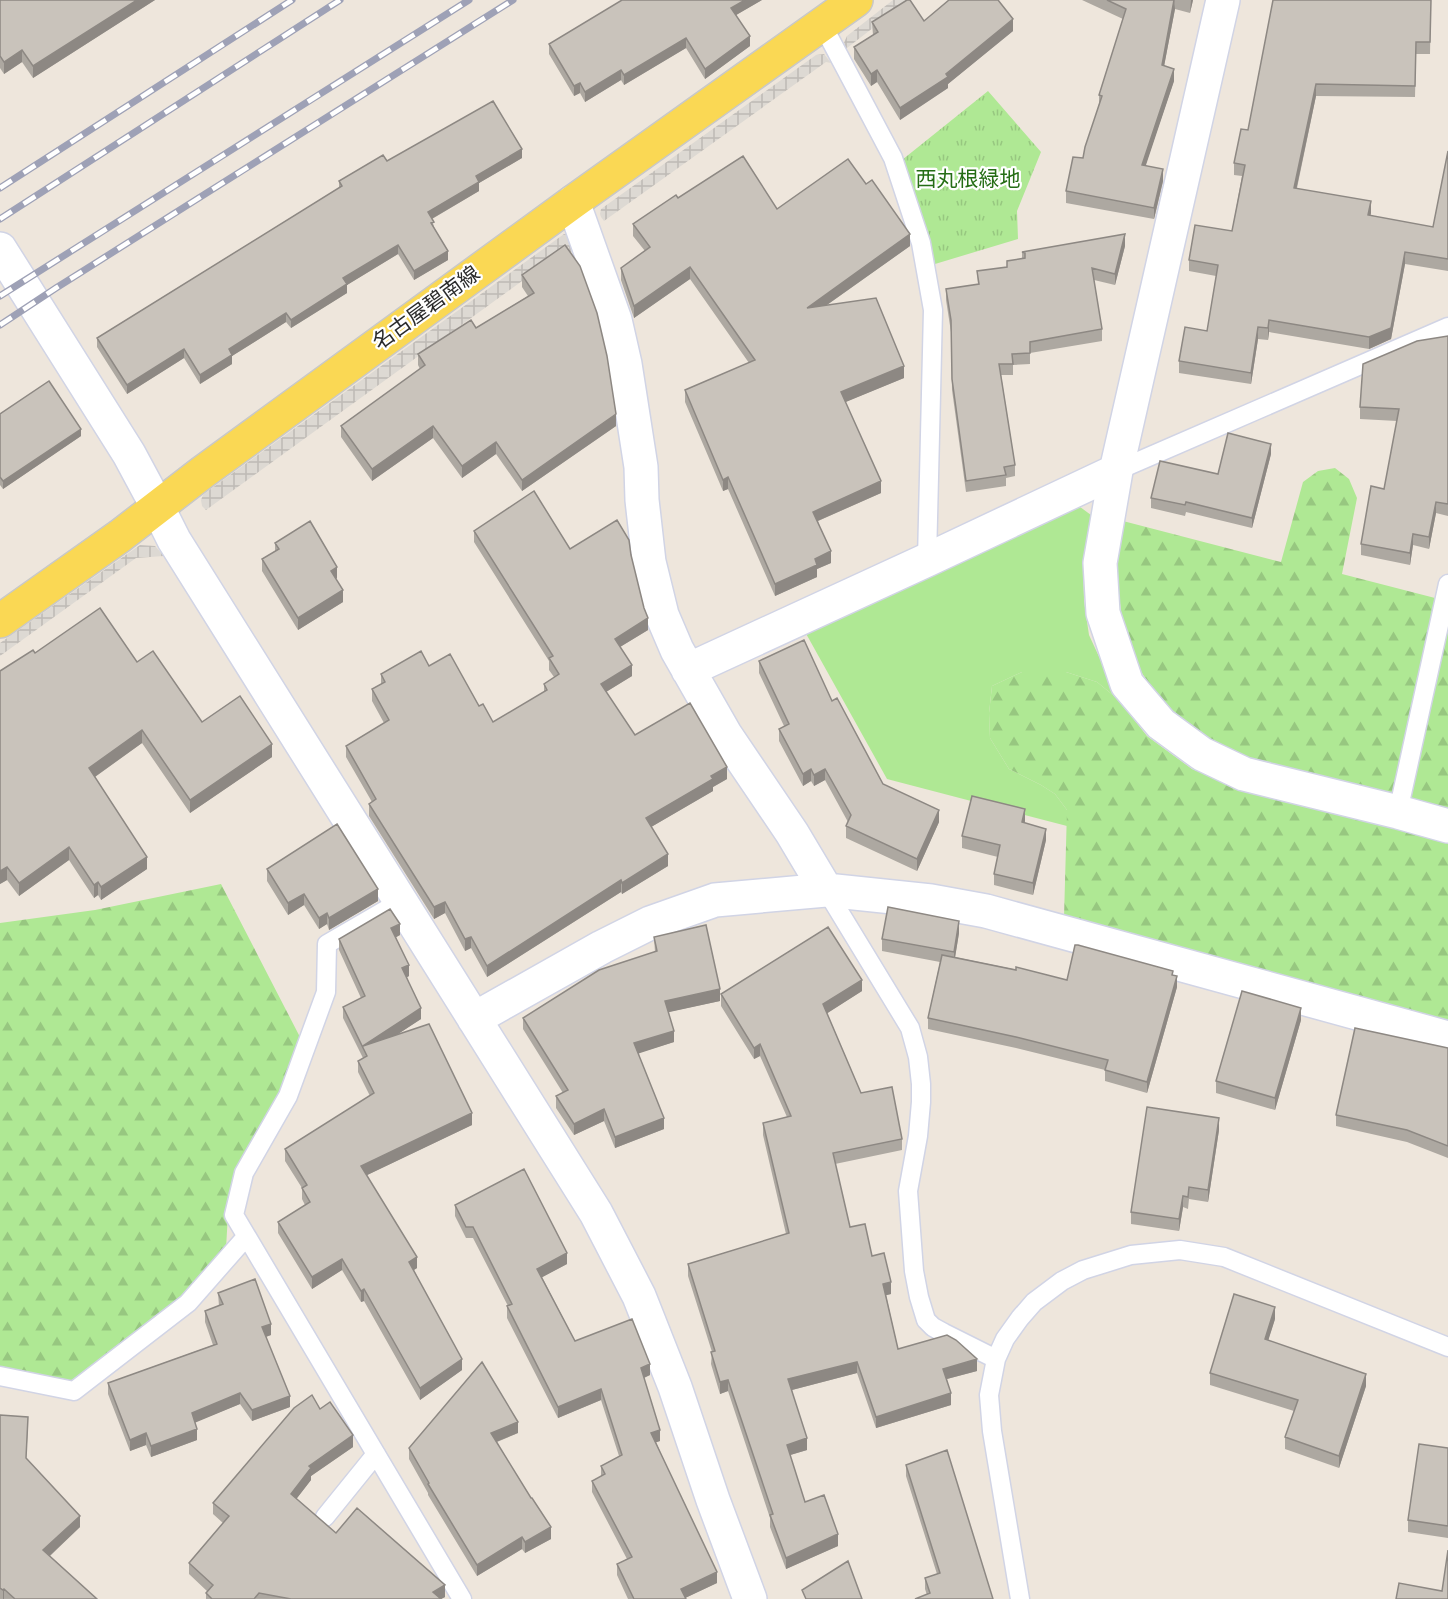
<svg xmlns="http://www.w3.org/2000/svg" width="1448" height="1599" viewBox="0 0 1448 1599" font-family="Overpass,'Noto Sans JP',sans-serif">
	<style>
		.grass { fill: #afe894 }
		.forest { fill: url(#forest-firs) }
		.park { fill: url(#park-tufts) }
		.plaza { fill: url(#plaza-grid) }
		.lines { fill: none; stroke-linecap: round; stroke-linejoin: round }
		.lane-casing { stroke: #d1d4e5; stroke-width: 21 }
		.street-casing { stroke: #d1d4e5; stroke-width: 36 }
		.secondary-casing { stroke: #d1d4e5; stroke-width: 36 }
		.primary-casing { stroke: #c8c8c8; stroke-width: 36 }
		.lane { stroke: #fff; stroke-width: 18 }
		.street { stroke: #fff; stroke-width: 33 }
		.secondary { stroke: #fff; stroke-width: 33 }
		.primary { stroke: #fad854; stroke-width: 33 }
		.rail-casing { stroke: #9ea1b6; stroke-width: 7 }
		.rail { stroke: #fff; stroke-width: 4.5; stroke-dasharray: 14; stroke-linecap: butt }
		.wall { fill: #ada8a1 }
		.shaded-wall { fill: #8d8883 }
		.building { fill: #c9c3bb; stroke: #8d8883; stroke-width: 1.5 }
		.labels { text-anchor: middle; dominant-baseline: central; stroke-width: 4.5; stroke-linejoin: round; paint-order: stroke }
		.park-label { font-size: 21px; fill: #256d15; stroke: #fff }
		.street-label { font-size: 21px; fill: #2b2b2b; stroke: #fff }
	</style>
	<defs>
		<pattern id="forest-firs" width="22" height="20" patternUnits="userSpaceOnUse" patternTransform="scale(1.5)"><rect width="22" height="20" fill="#afe894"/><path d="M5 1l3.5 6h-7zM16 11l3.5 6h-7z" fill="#97c780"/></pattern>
		<pattern id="park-tufts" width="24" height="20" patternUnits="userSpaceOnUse" patternTransform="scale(1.5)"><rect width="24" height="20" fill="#afe894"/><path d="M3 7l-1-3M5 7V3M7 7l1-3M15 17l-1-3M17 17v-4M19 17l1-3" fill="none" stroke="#97c780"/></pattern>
		<pattern id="plaza-grid" width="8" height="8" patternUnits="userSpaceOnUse" patternTransform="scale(1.5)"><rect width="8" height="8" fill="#ddd9d3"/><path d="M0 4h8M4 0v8" fill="none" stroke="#bebab5"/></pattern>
	</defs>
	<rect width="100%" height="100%" fill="#eee6dc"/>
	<path class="grass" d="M1076 504 1091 515 1083 560 1084 601 1089 635 1119 700 1097 682 1066 672H1022L992 686 989 713 990 738 1009 769 1041 785 1055 794 1067 810V826L887 779 804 630Z"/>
	<path class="forest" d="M1335 468 1349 479 1357 498 1342 574 1435 598 1394 794 1240 756 1194 730 1155 694 1137 665 1122 619 1116 571 1123 521 1281 562 1303 482 1318 471Z
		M1448 624V811L1409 801Z
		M1022 672H1066L1097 682 1119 700 1147 736 1192 769 1255 793 1448 840V1029L1064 917 1067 810 1055 794 1041 785 1009 769 990 738 989 713 992 686Z
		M221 884 301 1039 283 1092 228 1213 226 1249 182 1297 73 1383 0 1366V923L95 910Z"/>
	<path class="park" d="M988 91 1041 152 1017 211 1018 239 935 264 930 241 902 160Z"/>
	<path class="plaza" d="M893 0H909L847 48 846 56 843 45 847 36Z
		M824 54 831 63 826 62 604 221 601 217 600 214 601 209 816 55Z
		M564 234 570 235 578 252H562L206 510 202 506 201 500 203 495 208 491Z
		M140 545 155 546 164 556 136 558 0 656V643Z"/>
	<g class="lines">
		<defs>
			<path id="lane" d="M822 24 893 158 921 243 933 310 927 560
				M1116 471 1448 327
				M1398 812 1448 584
				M826 890 910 1028 918 1057 921 1084V1102L918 1136 908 1191 914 1271 919 1297 926 1320 933 1327 944 1333 996 1359
				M401 901 327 944 326 992 288 1096 244 1173 234 1215 462 1599
				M0 1376 74 1391 188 1303 246 1237
				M325 1517 376 1454
				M1020 1599 992 1431 989 1395 996 1359 1005 1339 1020 1318 1034 1302 1062 1281 1083 1270 1131 1255 1180 1250 1224 1257 1448 1347"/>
			<path id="street" d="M1223 0 1116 471 1100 563 1103 613 1127 684 1161 724 1202 754 1244 774 1398 812 1448 826
				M573 202 615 320 625 364 641 467 642 500 649 562 662 615 677 650 725 734 792 833 826 890
				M157 506 174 540 596 1213 639 1296 675 1387 713 1500 750 1599
				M688 670 927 560 1116 471
				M474 1019 602 947 650 923 715 900 826 890 931 901 986 911 1448 1038"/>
			<path id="secondary" d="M0 249 129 454 157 506"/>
			<path id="primary" d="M0 621 120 536 203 472 573 202 856 0"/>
		</defs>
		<use href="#lane" class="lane-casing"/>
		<use href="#street" class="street-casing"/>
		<use href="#secondary" class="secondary-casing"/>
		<use href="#primary" class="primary-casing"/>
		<use href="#lane" class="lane"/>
		<use href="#street" class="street"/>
		<use href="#secondary" class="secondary"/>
		<use href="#primary" class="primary"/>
		<defs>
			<path id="rail" d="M0 188 292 0
				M0 219 340 0
				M0 296 469 0
				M0 325 56 288 513 0"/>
		</defs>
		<use href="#rail" class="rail-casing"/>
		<use href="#rail" class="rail"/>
	</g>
	<path class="wall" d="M0 0H155L33 78 22 62 4 74 0 68Z
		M762 0 736 15 750 46 705 79 686 48 624 85 621 80 585 102 580 93 574 96 549 54V44Z
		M1082 0H1193L1190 13 1175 9 1164 66 1174 81 1145 166 1163 181 1154 219 1066 203V191L1083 158 1099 104V95L1123 19Z
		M1431 0 1430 54H1416L1415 97 1316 96 1297 188 1371 213 1370 216 1433 227 1448 151V271L1405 264 1391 339 1369 349 1269 332 1268 340 1258 339 1251 384 1179 373V361L1207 331 1216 276 1189 271V260L1232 231 1242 176 1234 175V163L1248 130Z
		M924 21 1013 31 948 84V88L900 120 877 82 871 86 854 59V47L873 35 872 22Z
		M522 158 479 183V191L432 219 434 227 448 260 414 280 398 254 347 285V293L291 328 286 322 232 356V364L200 384 184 358 127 394 97 347V338L339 188V181Z
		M678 198 777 209 910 246 827 305 904 378 845 402 881 493 818 521 831 563 817 569V577L775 596 728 489 723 491 685 402V390L749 363 690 279 634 318 621 280V268L645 251 633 236V224Z
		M565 245 616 426 522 491 496 454 462 478 433 438 372 481 341 437V426L420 369 418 365V354L476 328 528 296 522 287V275Z
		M1125 246 1115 285 1094 280 1102 329V341L1030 353V364L1013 365V375H1001L1015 465V476L1006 478V486L966 492 952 390 951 332 946 300V289L978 285 977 271 1007 267V261L1022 259V252Z
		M1448 336V516L1436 513 1429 549 1413 545 1410 565 1361 555V544L1384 489 1397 421 1360 419V407Z
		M0 414 81 436 3 489 0 485Z
		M1271 454 1252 528 1186 512 1185 516 1151 508V498L1218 474Z
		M474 531 570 549 631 555 648 630 620 647 632 676 606 692 635 735 727 779 713 787V791L651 827 668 866 622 894 621 892 487 977 471 948 465 951 445 913 434 919 369 816V804L372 802 346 757V746L384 723 372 701V689L381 684V674L429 666 479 706 493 722 544 692V684L554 677 549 670V661L474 542Z
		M275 543 337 578 336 579 343 602 298 630 262 571V559L275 551Z
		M35 653 137 662 202 722 272 757 190 813 142 743 95 777 147 869 101 900 98 895 94 898 69 860 19 896 7 880 0 884Z
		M759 661 832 701 883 784 939 822 917 871 846 838V826L848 822 825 780 814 786 811 781 803 786 779 741V729L784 726 759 673Z
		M1025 821V823L1046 840 1033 895 994 885V874L998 857 962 848V836Z
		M267 869 378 901 329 930 327 924 319 929 304 905 288 915 267 881Z
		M959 933 955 957 1067 980 1173 975 1177 987 1147 1093 1105 1081V1070L1016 1048 928 1029V1018L940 962 882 951V939Z
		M400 935 396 937 409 976 407 977 421 1019 398 1034 472 1125 367 1175 417 1268 414 1270 462 1370 420 1400 364 1301 361 1302 342 1270 312 1289 278 1233V1222L305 1205 302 1199V1188L285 1161V1149L370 1096 358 1072V1061L363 1058 343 1018V1007L361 998 339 950V939Z
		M654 937 720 1001 668 1012 674 1042 638 1053 664 1129 615 1148 604 1121 574 1135 556 1108V1096L563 1093 523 1029V1018L655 952Z
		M862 991 827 1013 861 1093 902 1139V1150L835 1164 850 1227 872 1256 891 1294 886 1295 898 1349 977 1371 947 1379 951 1405 876 1428 857 1373 792 1390 807 1450 790 1455 805 1502 838 1546 786 1569 770 1527V1518L728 1391 720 1394 711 1364 712 1352 688 1276V1264L786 1234 763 1135V1123L787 1117 760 1056 754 1059 721 1006V994Z
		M1301 1020 1275 1110 1216 1093V1081Z
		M1448 1048V1158L1407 1142 1336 1126V1115Z
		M1219 1130 1208 1202 1189 1199 1188 1209 1183 1207 1179 1231 1131 1224V1212Z
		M455 1205 567 1264 542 1277 575 1341 650 1375 644 1378 660 1441 656 1442 717 1583 685 1598 686 1599H628L617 1575V1564L627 1559 592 1492V1481L601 1477V1466L619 1456 601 1400 558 1418 507 1318V1306H508L473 1238H466L455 1216Z
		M218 1293 271 1335 266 1337 290 1407 252 1421 240 1404 195 1422 197 1440 151 1457 146 1445 130 1451 108 1394V1383L213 1345 205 1322V1311L219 1306Z
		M1275 1319 1268 1340 1366 1386 1339 1468 1285 1449V1437L1294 1411 1210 1385V1373Z
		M320 1409 353 1447 311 1476V1480L296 1499 336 1533 445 1597 441 1599H206V1593L208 1592 189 1574V1563L223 1523 213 1514V1503Z
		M0 1415 28 1428 26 1459 80 1527 50 1556 97 1599H0Z
		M518 1433 497 1442 551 1539 525 1553 522 1549 477 1576 428 1495V1493L409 1459V1448Z
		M1448 1448V1538L1408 1532V1520Z
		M906 1465 993 1599 927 1595 925 1589V1578L937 1574 906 1476Z"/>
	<path class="shaded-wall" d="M137 0H155L33 78V66Z
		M745 0H762L731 18V8Z
		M1174 0 1175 9 1162 77V65Z
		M1191 0H1193L1190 13Z
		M1013 19V31L948 84V88L900 120V108L946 74Z
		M750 36V46L705 79V69Z
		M686 38V48L624 85V75Z
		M22 50V62L4 74V62Z
		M1174 69V81L1142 177V165Z
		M621 70V80L585 102V92Z
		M877 70V82L871 86V74Z
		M580 83V93L574 96V86Z
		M1316 84V96L1294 200V188Z
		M522 149V158L479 183V191L428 221V212L476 176Z
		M1163 169V181L1154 219V208Z
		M1371 201V213L1368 227V215Z
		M910 234V246L807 319V308Z
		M1125 234V246L1115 285V274Z
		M398 245V254L347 285V293L291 328V320L343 278Z
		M448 251V260L414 280V271Z
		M1405 252V264L1391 339 1369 349V337Z
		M690 267V279L634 318V306Z
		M286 313V322L232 356V364L200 384V375L229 349Z
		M1269 320V332L1268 340V328Z
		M1258 327V339L1251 384V373Z
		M184 349V358L127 394V385Z
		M904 366V378L841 404V392Z
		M616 414V426L522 491V480Z
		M433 426V438L372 481V469Z
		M81 429V436L3 489V481Z
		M496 442V454L462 478V466Z
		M1271 444V454L1252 528V518Z
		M728 477V489L723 491V480Z
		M881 481V493L813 523V512Z
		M1436 502V513L1429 549V537Z
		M1413 534V545L1410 565V553Z
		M831 551V563L817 569V577L775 596V584L815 559Z
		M337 567V578L331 582V571Z
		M343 590V602L298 630V618Z
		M648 618V630L615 650V639Z
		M632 665V676L601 695V684Z
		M142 730V743L89 781V768Z
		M272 744V757L190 813V800Z
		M727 767V779L713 787V791L646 830V818L711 776Z
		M811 769V781L803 786V774Z
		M825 769V780L814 786V775Z
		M1025 809V821L1022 834V822Z
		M939 810V822L917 871V859Z
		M1046 829V840L1033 895V883Z
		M69 847V860L19 896V883Z
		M668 854V866L622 894V883Z
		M147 857V869L101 900V887Z
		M7 867V880L0 884V871Z
		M621 880V892L487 977V966Z
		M98 882V895L94 898V885Z
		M378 889V901L329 930V918Z
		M304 894V905L288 915V903Z
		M445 902V913L434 919V907Z
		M327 913V924L319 929V918Z
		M959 921V933L954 964V952Z
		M400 924V935L391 940V928Z
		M471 937V948L465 951V939Z
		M409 965V976L402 980V968Z
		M1177 976V987L1147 1093V1082Z
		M862 980V991L823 1016V1004Z
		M720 989V1001L665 1013V1001Z
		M421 1008V1019L366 1055 363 1046Z
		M1301 1008V1020L1275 1110V1098Z
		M674 1031V1042L634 1055V1043Z
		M760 1044V1056L754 1059V1048Z
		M604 1109V1121L574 1135V1124Z
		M472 1113V1125L361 1178V1166Z
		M664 1118V1129L615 1148V1137Z
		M1219 1118V1130L1208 1202V1190Z
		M1183 1196V1207L1179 1231V1219Z
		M567 1253V1264L537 1280V1269Z
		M417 1257V1268L409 1273V1262Z
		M342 1259V1270L312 1289V1277Z
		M891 1282V1294L883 1296V1284Z
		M364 1289V1301L361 1302V1291Z
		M1275 1307V1319L1265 1351V1339Z
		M271 1324V1335L262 1338V1327Z
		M462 1359V1370L420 1400V1388Z
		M977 1359V1371L943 1380V1369Z
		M857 1362V1373L788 1391V1379Z
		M650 1364V1375L641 1379V1368Z
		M1366 1374V1386L1339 1468V1456Z
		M728 1380V1391L720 1394V1382Z
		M601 1389V1400L558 1418V1407Z
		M240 1393V1404L192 1424V1413Z
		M951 1393V1405L876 1428V1417Z
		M290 1396V1407L252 1421V1410Z
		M518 1422V1433L491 1444V1433Z
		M197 1429V1440L151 1457V1446Z
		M660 1430V1441L651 1444V1433Z
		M146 1433V1445L130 1451V1440Z
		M353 1435V1447L311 1476V1480L291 1506V1494L309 1466Z
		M807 1438V1450L787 1456V1445Z
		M80 1516V1527L43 1562V1550Z
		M551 1527V1539L525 1553V1542Z
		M838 1534V1546L786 1569V1558Z
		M522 1537V1549L477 1576V1565Z
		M717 1572V1583L683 1599 681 1589Z
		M445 1585V1597L441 1599 433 1592Z
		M4 1589V1599H3V1590Z"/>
	<path class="building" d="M0 0H137L33 66 22 50 4 62 0 56Z
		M622 0H745L731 8 750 36 705 69 686 38 624 75 621 70 585 92 580 83 574 86 549 44Z
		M907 0H910L924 21 949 0H998L1013 19 946 74 948 77 900 108 877 70 871 74 854 47 878 32 872 22Z
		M1107 0H1174L1162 65 1174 69 1142 165 1163 169 1154 208 1066 191 1073 157 1083 158 1085 147 1102 96 1099 95 1126 9Z
		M1273 0H1431L1430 42H1416L1415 86 1316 84 1294 188 1371 201 1368 215 1433 227 1448 151V259L1405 252 1391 328 1369 337 1269 320 1268 328 1258 327 1251 373 1179 361 1185 327 1207 331 1218 265 1189 260 1195 225 1232 231 1245 165 1234 163 1241 129 1248 130Z
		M493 101 522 149 476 176 479 182 428 212 434 222 431 223 448 251 414 271 398 245 343 278 347 284 291 320 286 313 229 349 232 355 200 375 184 349 127 385 97 338 342 186 339 181 383 155 387 161Z
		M743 156 777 209 848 159 866 184 872 180 910 234 807 308 876 298 904 366 841 392 881 481 813 512 831 551 815 559 817 565 775 584 728 477 723 480 685 390 755 360 690 267 634 306 621 268 650 247 633 224 676 195 678 198Z
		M1125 234 1115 274 1092 268 1102 329 1030 342V353L1012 354 1013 364H999L1015 465 1004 467 1006 475 966 481 952 379 951 320 946 289 979 284 977 271 1007 267V261L1025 258V253L1022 252Z
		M565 245 580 266 597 313 607 356 616 414 522 480 496 442 462 466 433 426 372 469 341 426 425 365 418 354 471 320 476 328 534 293 522 275Z
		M1448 336V504L1436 502 1429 537 1413 534 1410 553 1361 544 1371 486 1384 489 1399 409 1360 407 1363 364 1417 341Z
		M49 381 81 429 3 481 0 477V414Z
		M1228 433 1271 444 1252 518 1186 502 1185 505 1151 498 1160 461 1218 474Z
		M534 491 570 549 617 520 629 540 631 555 644 608 648 618 615 639 632 665 601 684 635 735 690 703 727 767 711 776 713 779 646 818 668 854 622 883 621 880 487 966 471 937 465 939 445 902 434 907 369 804 376 799 346 746 389 720 372 689 385 682 381 674 421 651 429 666 450 654 479 706 483 704 493 722 547 690 544 684 559 674 549 658 553 656 474 531Z
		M310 521 337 567 331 571 343 590 298 618 262 559 279 549 275 543Z
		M100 608 137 662 153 651 202 722 240 696 272 744 190 800 142 730 89 768 147 857 101 887 98 882 94 885 69 847 19 883 7 867 0 871V671L33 650 35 653Z
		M804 640 832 701 837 698 883 784 939 810 917 859 846 826 851 815 825 769 814 775 811 769 803 774 779 729 789 724 759 661Z
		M972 796 1025 809 1022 822 1046 829 1033 883 994 874 1000 845 962 836Z
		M337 824 378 889 329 918 327 913 319 918 304 894 288 903 267 869Z
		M888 907 959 921 954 952 882 939Z
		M390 909 400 924 391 928 409 965 402 968 421 1008 363 1046 429 1024 472 1113 361 1166 417 1257 409 1262 462 1359 420 1388 364 1289 361 1291 342 1259 312 1277 278 1222 310 1202 302 1188 307 1185 285 1149 374 1093 358 1061 367 1056 343 1007 365 996 339 939Z
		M706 925 720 989 665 1001 674 1031 634 1043 664 1118 615 1137 604 1109 574 1124 556 1096 568 1090 523 1018 599 970 657 951 654 937Z
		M828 927 862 980 823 1004 861 1093 892 1087 902 1139 833 1153 850 1227 865 1224 872 1256 884 1253 891 1282 883 1284 898 1349 947 1335 956 1340 977 1359 943 1369 951 1393 876 1417 857 1362 788 1379 807 1438 787 1445 805 1502 824 1495 838 1534 786 1558 770 1515 773 1514 728 1380 720 1382 711 1352 715 1351 688 1264 789 1233 763 1123 791 1116 760 1044 754 1048 721 994Z
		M1075 945H1078L1173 971 1172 975 1177 976 1147 1082 1105 1070 1108 1060 1016 1037 928 1018 942 955 1016 970V967L1067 980Z
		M1242 991 1301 1008 1275 1098 1216 1081Z
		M1355 1028 1448 1048V1146L1407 1130 1336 1115Z
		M1147 1107 1219 1118 1208 1190 1189 1187 1188 1197 1183 1196 1179 1219 1131 1212Z
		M524 1169 567 1253 537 1269 575 1341 632 1319 650 1364 641 1368 660 1430 651 1433 717 1572 681 1589 686 1599H634L617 1564 632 1557 592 1481 605 1474 601 1466 622 1455 601 1389 558 1407 507 1306 512 1304 473 1227H466L455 1205Z
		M255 1279 271 1324 262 1327 290 1396 252 1410 240 1393 192 1413 197 1429 151 1446 146 1433 130 1440 108 1383 217 1344 205 1311 223 1304 218 1293Z
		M1234 1294 1275 1307 1265 1339 1366 1374 1339 1456 1285 1437 1298 1400 1210 1373Z
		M482 1362 518 1422 491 1433 531 1498H532L551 1527 525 1542 522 1537 477 1565 428 1484 429 1483 409 1448Z
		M312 1395 320 1409 330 1402 353 1435 309 1466 311 1468 291 1494 336 1533 357 1508 445 1585 433 1592 441 1599H291L259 1593 254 1599H212L206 1593 213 1585 189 1563 229 1516 213 1503 294 1408Z
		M0 1415 28 1417 26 1458 80 1516 43 1550 97 1599H15L4 1589 3 1590 0 1588Z
		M1419 1444 1448 1448V1526L1408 1520Z
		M947 1450 993 1599H915L930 1593 925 1578 940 1573 906 1465Z
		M1448 1550V1599H1396L1399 1583 1442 1591Z
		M848 1561 862 1599H806L802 1590Z"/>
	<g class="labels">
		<g class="park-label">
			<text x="968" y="180">西丸根緑地</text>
		</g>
		<g class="street-label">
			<text transform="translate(427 309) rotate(-36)">名古屋碧南線</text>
		</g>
	</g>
</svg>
